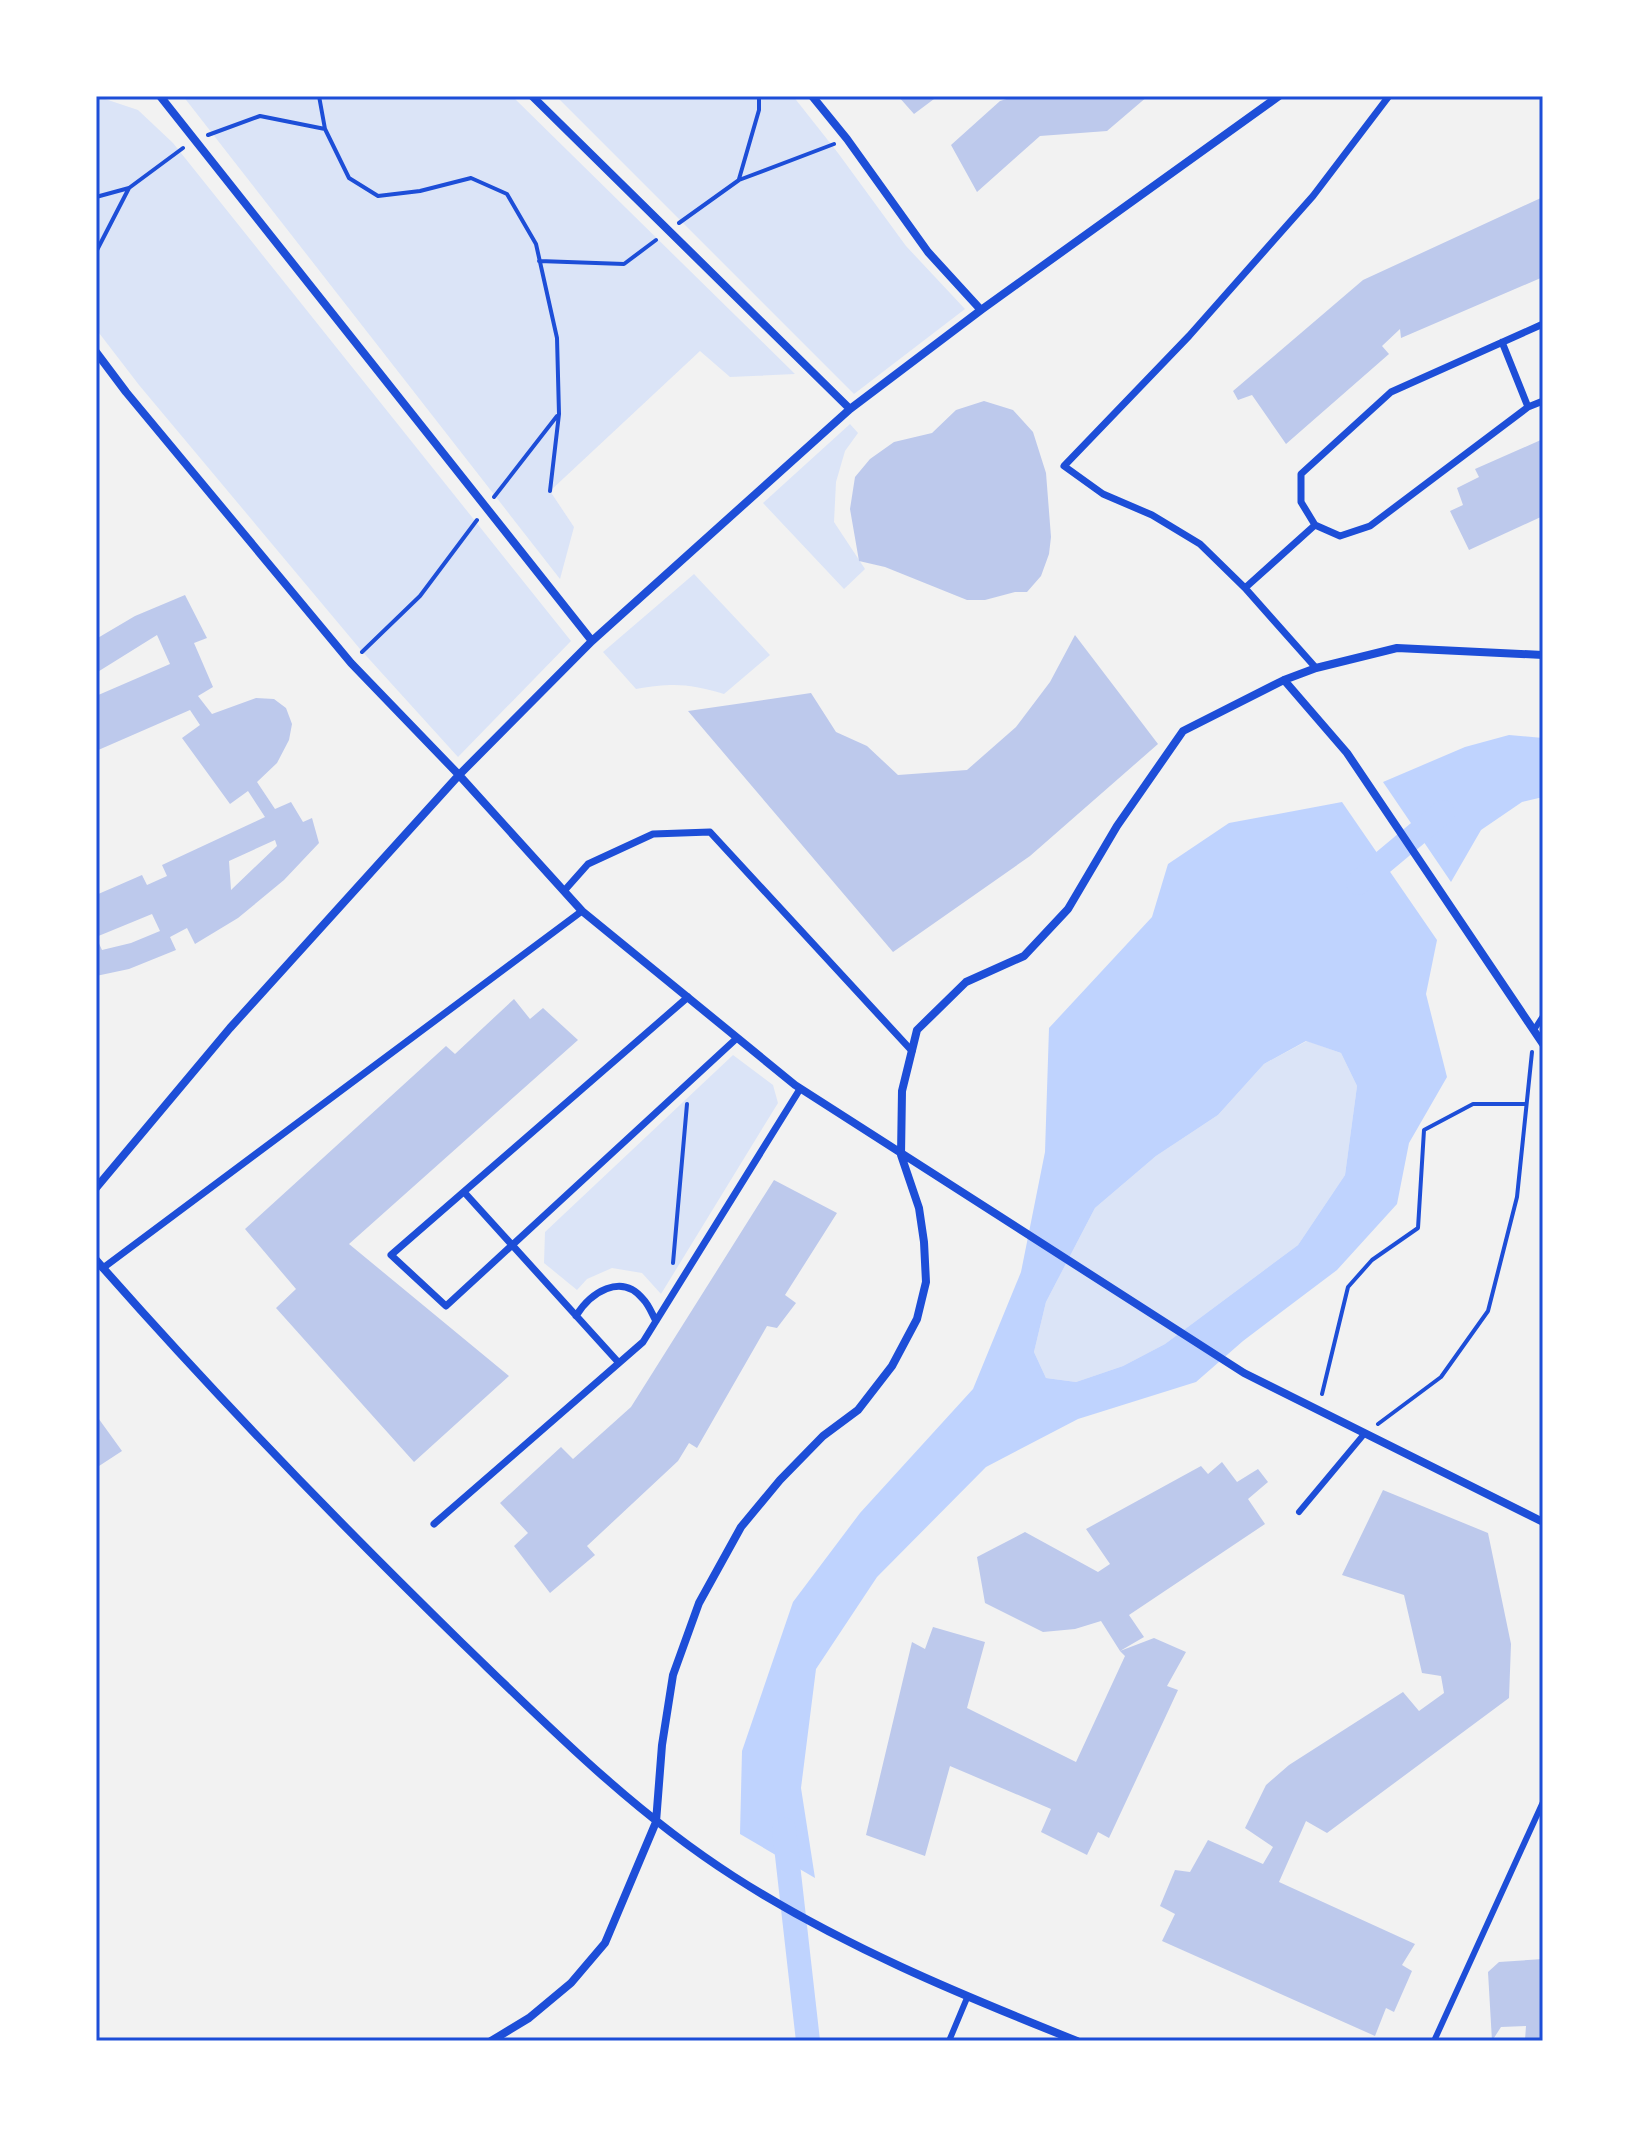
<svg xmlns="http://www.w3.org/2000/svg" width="1639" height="2137" viewBox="0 0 1639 2137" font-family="'DejaVu Sans',sans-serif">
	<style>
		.green { fill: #dbe4f7 }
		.water { fill: #bfd3fe; fill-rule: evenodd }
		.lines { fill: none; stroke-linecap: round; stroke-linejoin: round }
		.canal { stroke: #bfd3fe; stroke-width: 24 }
		.building { fill: #bdc9ec; fill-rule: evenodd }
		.path { stroke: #1d4ed8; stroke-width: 4 }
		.service { stroke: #1d4ed8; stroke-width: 6 }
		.pedestrian { stroke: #1d4ed8; stroke-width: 7 }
		.minor { stroke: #1d4ed8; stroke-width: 8 }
		.neatline { fill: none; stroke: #1d4ed8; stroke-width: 3 }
	</style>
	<rect width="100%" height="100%" fill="#f2f2f2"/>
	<path class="green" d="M96 96 138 110 173 143 571 641 458 757 360 649 139 385 96 329Z
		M183 96H512L795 374 730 377 700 351 550 491 574 527 560 579Z
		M556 96H793L838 153 906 246 965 309 854 394Z
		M850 424 858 433 845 451 836 482 834 522 865 569 844 589 763 503Z
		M694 574 770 655 724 694C688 683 672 683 636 689L603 652Z
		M1307 1041 1341 1053 1357 1086 1345 1175 1298 1245 1165 1344 1123 1366 1076 1382 1046 1378 1034 1352 1046 1302 1095 1208 1156 1156 1218 1115 1264 1064Z
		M733 1055 773 1085 778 1103 661 1294 642 1273 612 1268 587 1279 577 1290 544 1263 545 1232Z"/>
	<path class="water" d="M1509 735 1543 738V797L1522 802 1481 830 1451 882 1383 782 1465 747Z
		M1342 802 1437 940 1426 994 1447 1077 1409 1143 1397 1204 1337 1270 1243 1341 1196 1382 1078 1419 986 1467 877 1577 816 1669 801 1788 815 1878 740 1834 742 1751 793 1602 860 1513 973 1389 1021 1272 1045 1152 1049 1028 1152 917 1168 864 1229 823ZM1306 1041 1341 1053 1357 1086 1345 1175 1298 1245 1165 1344 1123 1366 1076 1382 1046 1378 1034 1352 1046 1302 1095 1208 1156 1156 1218 1115 1264 1064Z"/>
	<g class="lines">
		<path class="canal" d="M1358 883 1443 812
			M784 1829 808 2041"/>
	</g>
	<path class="building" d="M898 96H938L914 114Z
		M1016 96H1148L1107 131 1040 136 977 192 951 145 1000 101Z
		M1543 197V277L1401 338 1400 329 1382 346 1389 354 1286 444 1252 395 1238 400 1233 391 1363 280Z
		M984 401 1013 410 1033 432 1046 473 1051 537 1049 554 1041 576 1027 592H1015L985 600H967L885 567 859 561 850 509 855 477 870 459 894 442 932 433 956 410Z
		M1543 439V516L1469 550 1450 511 1463 505 1457 488 1479 477 1475 469Z
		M185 595 207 638 194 643 213 687 198 696 212 714 256 698 274 699 286 708 292 724 289 740 277 763 257 782 275 809 291 802 303 822 312 818 319 843 284 880 238 918 195 944 187 928 170 937 176 950 129 969 96 976V895L142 875 147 885 167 876 162 865 265 817 248 791 230 804 182 738 200 725 190 710 96 751V696L170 664 157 635 96 673V639L135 616ZM275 840 277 846 231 890 229 861ZM152 914 160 931 131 943 102 950 96 937Z
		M1075 635 1158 744 1030 856 893 952 688 711 811 693 836 732 867 746 898 775 967 770 1016 727 1050 682Z
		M514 999 530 1019 543 1008 578 1040 349 1244 509 1376 414 1462 276 1308 296 1289 245 1229 446 1046 455 1054Z
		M774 1180 837 1213 785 1295 796 1303 777 1328 767 1326 697 1448 689 1443 678 1461 587 1546 595 1555 550 1593 514 1546 528 1533 500 1503 561 1447 573 1459 631 1407Z
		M96 1415 122 1451 96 1468Z
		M1222 1462 1237 1482 1258 1469 1268 1482 1248 1499 1265 1524 1129 1615 1144 1637 1120 1651 1154 1638 1186 1652 1167 1686 1178 1690 1109 1838 1098 1832 1087 1855 1041 1832 1051 1809 950 1766 925 1856 866 1835 912 1642 925 1649 933 1627 985 1642 967 1708 1076 1762 1125 1656 1120 1651 1101 1621 1075 1629 1043 1632 985 1603 977 1557 1025 1532 1098 1572 1110 1564 1086 1529 1201 1466 1208 1474Z
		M1383 1490 1488 1533 1511 1644 1509 1698 1327 1833 1306 1821 1279 1882 1415 1944 1402 1965 1412 1971 1394 2012 1386 2008 1375 2036 1162 1941 1175 1914 1160 1906 1175 1870 1190 1872 1208 1840 1263 1864 1273 1847 1245 1828 1266 1785 1289 1765 1403 1692 1419 1711 1444 1693 1441 1676 1422 1673 1404 1595 1342 1575Z
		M1543 1959V2040H1525L1526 2026 1501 2027 1492 2041 1488 1972 1499 1962Z"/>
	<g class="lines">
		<path class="path" d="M319 96 325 129 349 178 378 196 420 191 471 178 507 194 536 244 557 338 559 414 550 491
			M208 135 260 116 325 129
			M739 179 759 110V96
			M96 197 129 188
			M679 223 739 180 834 144
			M96 252 129 188 183 148
			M539 261 624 264 656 240
			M494 497 557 416
			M362 652 420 596 477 520
			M673 1263 687 1104
			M1322 1394 1348 1287 1372 1260 1418 1228 1424 1130 1473 1104H1526
			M1378 1424 1441 1377 1488 1311 1517 1197 1532 1052"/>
		<path class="service" d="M1534 1030 1543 1016
			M1299 1512 1365 1433
			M949 2041 967 1998
			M1434 2041 1543 1802"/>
		<path class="pedestrian" d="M1502 342 1528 407
			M1315 525 1301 502V474L1391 392 1543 324
			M1245 588 1315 525 1340 536 1370 526 1528 407 1543 401
			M1316 668 1245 588 1200 544 1152 515 1103 494 1064 466 1189 336 1313 196 1389 96
			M564 891 588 864 653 834 710 832 912 1051
			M688 997 391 1255 446 1306 737 1038
			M464 1192 619 1363
			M103 1268 582 911
			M576 1316C590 1293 621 1272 643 1299 649 1305 652 1314 656 1321
			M434 1524 643 1342 800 1089"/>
		<path class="minor" d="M160 96 592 641
			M532 96 850 409
			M812 96 847 139 928 252 981 310
			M96 352 126 392 351 663 459 775 582 911 795 1085 1244 1373 1543 1522
			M1284 680 1347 753 1543 1044
			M96 1188 230 1028 459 775 592 641 850 409 981 310 1279 96
			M96 1260C213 1393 335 1519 462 1643 547 1725 633 1812 733 1876 840 1945 959 1994 1077 2041
			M491 2041 529 2018 571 1983 605 1943 656 1822 662 1745 673 1675 699 1603 741 1527 780 1480 823 1436 858 1410 892 1366 917 1319 926 1282 924 1242 919 1208 901 1155 902 1091 917 1030 966 982 1024 956 1068 909 1117 826 1183 731 1284 680 1316 668 1397 648 1543 655"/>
	</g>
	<rect width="1639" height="2137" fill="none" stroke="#ffffff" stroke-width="196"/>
	<rect x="98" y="98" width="1443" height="1941" class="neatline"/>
</svg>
